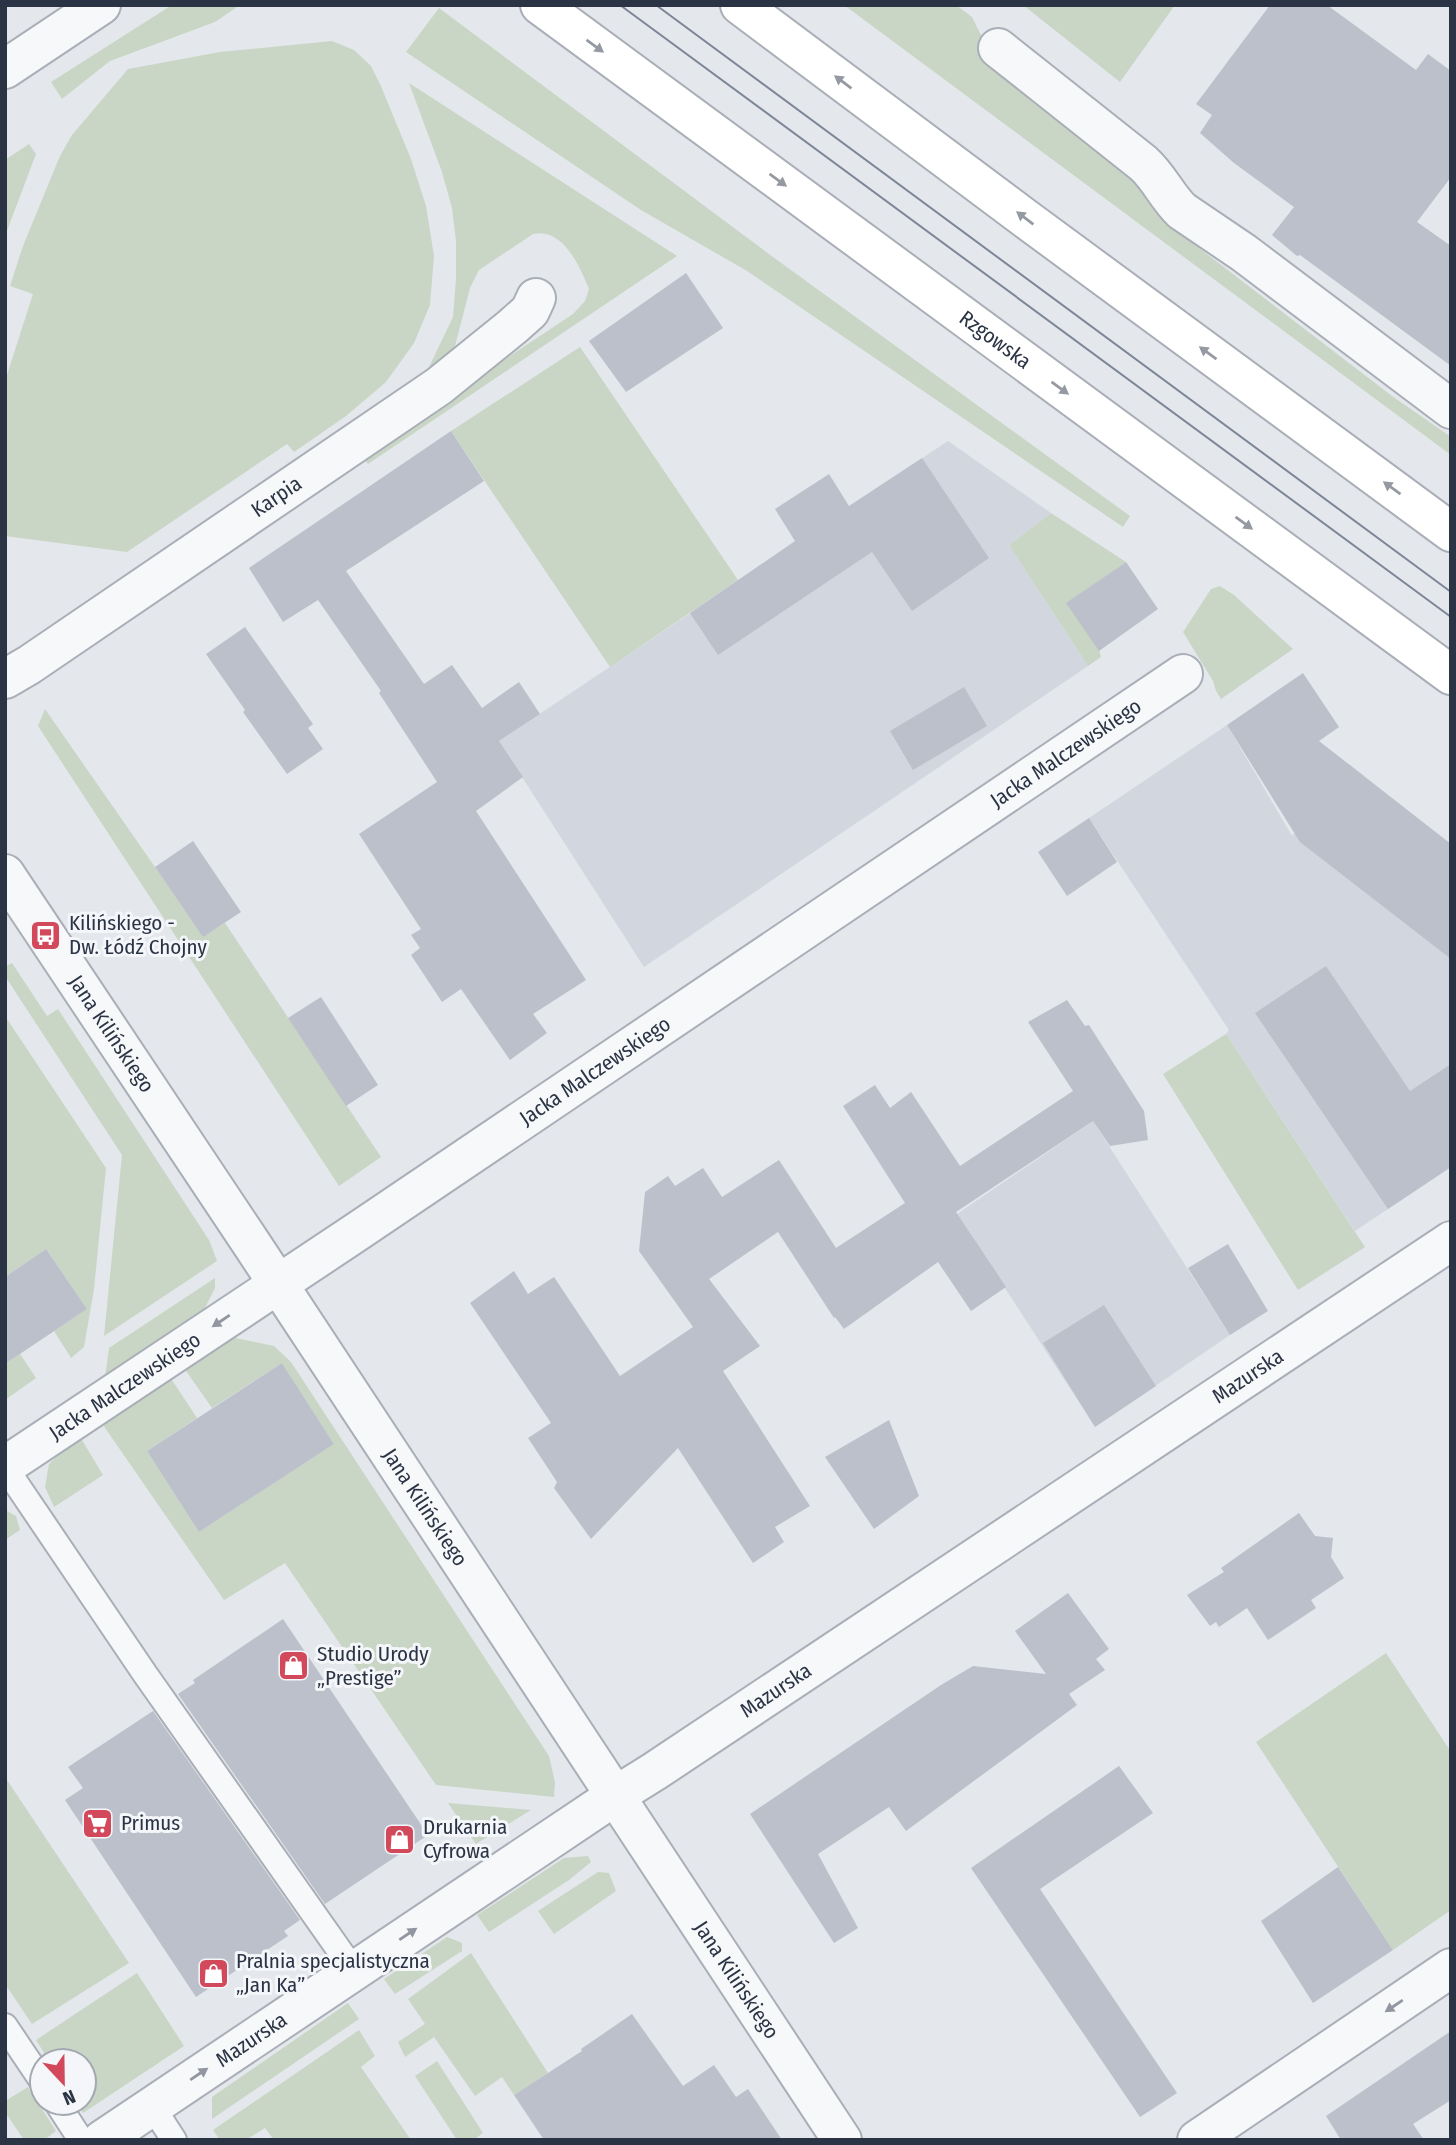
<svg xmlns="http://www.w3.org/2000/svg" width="1456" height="2145" viewBox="0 0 1456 2145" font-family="'Fira Sans Condensed',sans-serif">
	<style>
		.built { fill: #d2d6de }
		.green { fill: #c9d6c5 }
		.building { fill: #bbc0ca }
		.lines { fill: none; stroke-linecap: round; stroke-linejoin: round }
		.service-casing { stroke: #a9aeb7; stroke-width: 28 }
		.minor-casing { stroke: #a9aeb7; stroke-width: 42 }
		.tertiary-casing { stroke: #a9aeb7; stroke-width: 42 }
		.secondary-casing { stroke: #a9aeb7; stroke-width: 42 }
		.service { stroke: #f7f8fa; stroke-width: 24 }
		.minor { stroke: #f7f8fa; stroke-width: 38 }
		.tertiary { stroke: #f7f8fa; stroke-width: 38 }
		.secondary { stroke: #fff; stroke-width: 38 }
		.tram { stroke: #7d8696; stroke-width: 2 }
		.oneway { fill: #959aa2 }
		.oneway2 { fill: #9196a0 }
		.labels { text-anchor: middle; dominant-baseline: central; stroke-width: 6; stroke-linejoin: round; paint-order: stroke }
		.street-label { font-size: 21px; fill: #2b3445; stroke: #f4f6f9 }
		.poi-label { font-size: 21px; fill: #2b3445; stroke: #f4f6f9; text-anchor: start }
	</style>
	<rect width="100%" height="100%" fill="#e4e7ec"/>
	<path class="built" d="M948 441 1051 513 1009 545 1088 666 644 967 499 741Z
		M1227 725 1292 836 1349 764 1451 846V1167L1355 1231 1226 1034 1229 1030 1089 818Z
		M1093 1121 1230 1335 1095 1427 957 1214Z"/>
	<path class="green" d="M172 5H240L215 22 110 61 62 99 51 82Z
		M844 5H956L972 17 984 41 1140 185 1173 228 1392 396 1451 437V455Z
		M1023 5H1175L1120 82Z
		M439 8 773 257 1130 516 1123 527 747 271 641 210 406 52Z
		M332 41 354 50 371 66 380 84 411 159 426 206 434 256 430 305 414 343 386 382 346 416 294 452 287 444 127 552 5 536V381L33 294 10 286 23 246 60 156 72 135 128 69 220 52Z
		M409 83 677 256 368 464 361 455 573 314 585 301 589 289C580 267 563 227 533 234L479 270 470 288 455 346 446 363 405 394 429 367 453 317 456 279V241L452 208 442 172Z
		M29 144 36 154 5 236V160Z
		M580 347 738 580 610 667 451 431Z
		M1051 513 1126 562 1067 603 1099 650 1101 657 1088 666 1009 545Z
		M1220 586 1234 595 1293 649 1221 699 1216 691 1213 681 1183 632 1211 589Z
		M45 709 203 936 225 923 381 1157 339 1186 38 726Z
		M12 963 47 1016 58 1009 209 1240 217 1261 104 1336 122 1155 5 976V967Z
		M5 1016 106 1168 94 1289 84 1347 71 1358 54 1331 87 1309 46 1249 5 1277Z
		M1226 1034 1365 1247 1298 1290 1163 1074Z
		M215 1278V1288L203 1312 105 1377 109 1348Z
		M231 1337 274 1346 291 1362 549 1756 555 1782 554 1797 436 1785 285 1563 224 1600 101 1422 170 1377 197 1418 147 1451 199 1532 334 1444 282 1363 212 1408 184 1368Z
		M20 1354 36 1378 5 1400V1364Z
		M79 1435 103 1475 54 1507 45 1487 49 1464Z
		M5 1510 16 1516 20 1530 5 1540Z
		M1386 1653 1451 1752V1910L1393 1950 1256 1742Z
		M5 1777 129 1963 32 2024 5 1984Z
		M448 1803 531 1810 476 1844Z
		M588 1856 591 1862 569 1880 489 1932 477 1915 564 1858Z
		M598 1872 609 1873 616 1891 554 1934 538 1911Z
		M447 1937 462 1943V1951L395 1994 384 1979Z
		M471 1953 548 2073 514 2095 502 2077 475 2096 434 2037 405 2057 398 2042 425 2024 408 1999Z
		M137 1973 184 2046 83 2113 76 2103H84V2061H49L36 2040Z
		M348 2003 359 2019 212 2119V2097Z
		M359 2030 375 2056 361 2067 411 2140H274L265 2128 246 2140H220L213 2130Z
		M437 2061 483 2133 473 2140H457L415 2076Z
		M28 2087 56 2131 44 2140H24L5 2112V2101Z"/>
	<path class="building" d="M1270 5H1327L1416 70 1428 54 1451 71V177L1417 222 1451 246V366L1300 255 1297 256 1272 235 1294 207 1234 163 1200 133 1212 115 1196 104Z
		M686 273 723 328 626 392 589 341Z
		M451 431 484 481 346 571 424 684 452 665 482 708 519 682 540 714 499 741 523 777 476 811 586 980 533 1014 547 1033 510 1060 461 989 442 1002 411 955 420 948 411 935 421 929 359 834 437 782 379 693 381 691 318 600 283 622 249 568Z
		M922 458 989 558 912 611 872 552 718 655 690 613 795 541 775 509 829 474 849 506Z
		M1126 562 1158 609 1099 651 1066 603Z
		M245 627 313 724 308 728 323 749 287 774 243 712 245 710 206 654Z
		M1303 673 1339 727 1319 741 1451 844V959L1300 842 1227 725Z
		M964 687 987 726 913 770 890 731Z
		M1089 818 1117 862 1067 896 1038 852Z
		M193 841 241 912 203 937 155 867Z
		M1326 966 1410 1091 1451 1064V1167L1388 1209 1255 1013Z
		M321 997 378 1085 346 1106 288 1018Z
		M1067 1000 1085 1026 1089 1025 1144 1111 1148 1140 1110 1146 1093 1121 956 1212 1006 1287 971 1311 938 1262 844 1329 835 1317 834 1318 778 1232 709 1279 760 1346 723 1371 810 1506 775 1527 784 1542 753 1563 678 1448 591 1539 554 1488 557 1482 528 1438 551 1423 470 1303 514 1271 528 1294 554 1277 620 1376 693 1327 639 1251 645 1192 668 1176 675 1186 703 1168 722 1197 779 1160 836 1248 905 1203 843 1106 875 1085 890 1108 911 1092 960 1166 1073 1091 1028 1022Z
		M1228 1244 1268 1311 1230 1335 1188 1268Z
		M46 1249 87 1309 5 1364V1277Z
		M1104 1305 1156 1386 1095 1427 1043 1343Z
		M282 1363 334 1444 199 1532 147 1451Z
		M889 1420 919 1496 874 1529 825 1457Z
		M1299 1513 1315 1536 1333 1538 1331 1557 1344 1578 1311 1600 1316 1608 1268 1640 1247 1608 1219 1627 1216 1622 1210 1626 1187 1595 1224 1572 1221 1568Z
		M1068 1593 1109 1649 1096 1659 1105 1670 1069 1694 1077 1705 906 1831 889 1807 818 1854 858 1928 834 1943 750 1814 941 1685 973 1666 1046 1674 1015 1631Z
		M283 1619 428 1835 325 1904 178 1694 195 1683 193 1680Z
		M153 1711 300 1920 284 1931 288 1936 196 1997 65 1800 83 1788 68 1767Z
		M1119 1766 1153 1813 1040 1889 1177 2093 1140 2117 971 1868Z
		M1338 1867 1393 1950 1313 2003 1261 1921Z
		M632 2014 683 2086 714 2065 736 2097 748 2089 782 2140H544L514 2095 582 2051 581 2049Z
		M1451 2031V2100L1413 2124 1424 2140H1341L1326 2116Z"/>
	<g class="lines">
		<defs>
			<path id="service" d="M5 1467 145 1674 354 1971
				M5 2026 42 2081
				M57 2103 81 2140
				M152 2106 174 2140"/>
			<g id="minor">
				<path d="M998 48 1143 163C1159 177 1167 197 1182 211L1244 253 1451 409"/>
				<path id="s1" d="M5 679 29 665 439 386 512 327 530 311 536 298"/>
				<path id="s2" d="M5 1466 358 1231 1183 674"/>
				<path id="s3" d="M102 2140 615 1796 655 1771 1451 1241"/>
				<path d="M1197 2140 1451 1968"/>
			</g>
			<g id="tertiary">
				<path d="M5 69 101 5"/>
				<path id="s4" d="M5 874 253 1246 842 2140"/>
			</g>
			<g id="secondary">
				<path id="s5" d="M540 5 1451 675"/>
				<path d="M740 5 1026 219 1451 532"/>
			</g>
		</defs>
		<use href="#service" class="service-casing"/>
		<use href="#minor" class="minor-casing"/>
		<use href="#tertiary" class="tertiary-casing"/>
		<use href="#secondary" class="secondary-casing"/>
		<use href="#service" class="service"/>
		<use href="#minor" class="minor"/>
		<use href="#tertiary" class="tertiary"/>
		<use href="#secondary" class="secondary"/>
		<path class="tram" d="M620 5 1451 617
			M656 5 1451 592"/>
	</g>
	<defs><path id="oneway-solid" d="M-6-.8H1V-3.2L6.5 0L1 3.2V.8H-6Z" transform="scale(1.75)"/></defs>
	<g class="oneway">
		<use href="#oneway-solid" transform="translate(595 46) rotate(36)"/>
		<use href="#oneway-solid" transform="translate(843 82) rotate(-143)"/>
		<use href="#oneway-solid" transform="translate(778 180) rotate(36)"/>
		<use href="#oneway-solid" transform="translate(1025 218) rotate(-143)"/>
		<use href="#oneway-solid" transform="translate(1208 353) rotate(-144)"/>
		<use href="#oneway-solid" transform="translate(1060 388) rotate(36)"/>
		<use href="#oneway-solid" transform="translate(1392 488) rotate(-144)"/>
		<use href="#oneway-solid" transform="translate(1244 523) rotate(36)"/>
	</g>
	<g class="oneway2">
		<use href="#oneway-solid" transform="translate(221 1321) rotate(146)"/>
		<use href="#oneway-solid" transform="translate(408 1934) rotate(-34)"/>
		<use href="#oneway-solid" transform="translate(1394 2006) rotate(146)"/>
		<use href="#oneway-solid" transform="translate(199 2074) rotate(-34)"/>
	</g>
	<defs>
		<symbol id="bus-square" viewBox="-11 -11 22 22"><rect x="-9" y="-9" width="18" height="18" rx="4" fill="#d1495b" stroke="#f4f6f9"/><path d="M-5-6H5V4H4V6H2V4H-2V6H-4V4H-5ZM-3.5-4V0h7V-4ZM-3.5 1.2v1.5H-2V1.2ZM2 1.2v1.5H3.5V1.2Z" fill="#fff"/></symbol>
		<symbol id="shop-square" viewBox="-11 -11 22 22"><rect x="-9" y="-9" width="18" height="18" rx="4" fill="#d1495b" stroke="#f4f6f9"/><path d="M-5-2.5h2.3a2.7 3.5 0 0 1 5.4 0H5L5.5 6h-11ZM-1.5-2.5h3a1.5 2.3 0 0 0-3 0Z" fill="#fff"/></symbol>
		<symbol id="supermarket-square" viewBox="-11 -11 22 22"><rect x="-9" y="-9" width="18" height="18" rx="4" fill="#d1495b" stroke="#f4f6f9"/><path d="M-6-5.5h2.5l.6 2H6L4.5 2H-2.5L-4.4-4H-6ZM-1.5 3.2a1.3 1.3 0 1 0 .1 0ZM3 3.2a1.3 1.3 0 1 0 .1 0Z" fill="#fff"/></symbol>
	</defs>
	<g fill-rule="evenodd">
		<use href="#bus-square" x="28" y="918" width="35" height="35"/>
		<use href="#shop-square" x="276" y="1648" width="35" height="35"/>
		<use href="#supermarket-square" x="80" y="1806" width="35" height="35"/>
		<use href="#shop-square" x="382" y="1822" width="35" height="35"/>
		<use href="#shop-square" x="196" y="1956" width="35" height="35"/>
	</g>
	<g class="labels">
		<g class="street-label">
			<text stroke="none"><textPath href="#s5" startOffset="565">Rzgowska</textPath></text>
			<text stroke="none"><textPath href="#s1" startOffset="327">Karpia</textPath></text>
			<text stroke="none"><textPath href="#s2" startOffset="1278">Jacka Malczewskiego</textPath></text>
			<text stroke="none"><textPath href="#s4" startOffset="192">Jana Kilińskiego</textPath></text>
			<text stroke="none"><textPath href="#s2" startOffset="710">Jacka Malczewskiego</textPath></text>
			<text stroke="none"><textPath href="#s3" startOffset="1377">Mazurska</textPath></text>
			<text stroke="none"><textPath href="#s2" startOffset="144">Jacka Malczewskiego</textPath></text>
			<text stroke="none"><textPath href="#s4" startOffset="760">Jana Kilińskiego</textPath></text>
			<text stroke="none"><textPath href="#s3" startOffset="810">Mazurska</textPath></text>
			<text stroke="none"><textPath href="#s4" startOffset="1326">Jana Kilińskiego</textPath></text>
			<text stroke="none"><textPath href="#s3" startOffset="180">Mazurska</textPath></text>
		</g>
		<g class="poi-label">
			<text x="69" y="923">Kilińskiego -<tspan x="69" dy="24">Dw. Łódź Chojny</tspan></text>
			<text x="317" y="1654">Studio Urody<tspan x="317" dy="24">„Prestige”</tspan></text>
			<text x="121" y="1823">Primus</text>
			<text x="423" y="1827">Drukarnia<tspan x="423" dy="24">Cyfrowa</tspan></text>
			<text x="236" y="1961">Pralnia specjalistyczna<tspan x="236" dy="24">„Jan Ka”</tspan></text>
		</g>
	</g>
	<rect width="1456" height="2145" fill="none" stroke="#2b3445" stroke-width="14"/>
	<g transform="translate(63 2082) rotate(158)"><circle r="33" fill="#f4f6f9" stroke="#a4a8b1" stroke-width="2"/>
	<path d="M0-5L12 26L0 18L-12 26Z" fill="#d1495b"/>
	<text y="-10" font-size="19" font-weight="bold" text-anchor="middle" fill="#2b3445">N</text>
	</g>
</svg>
